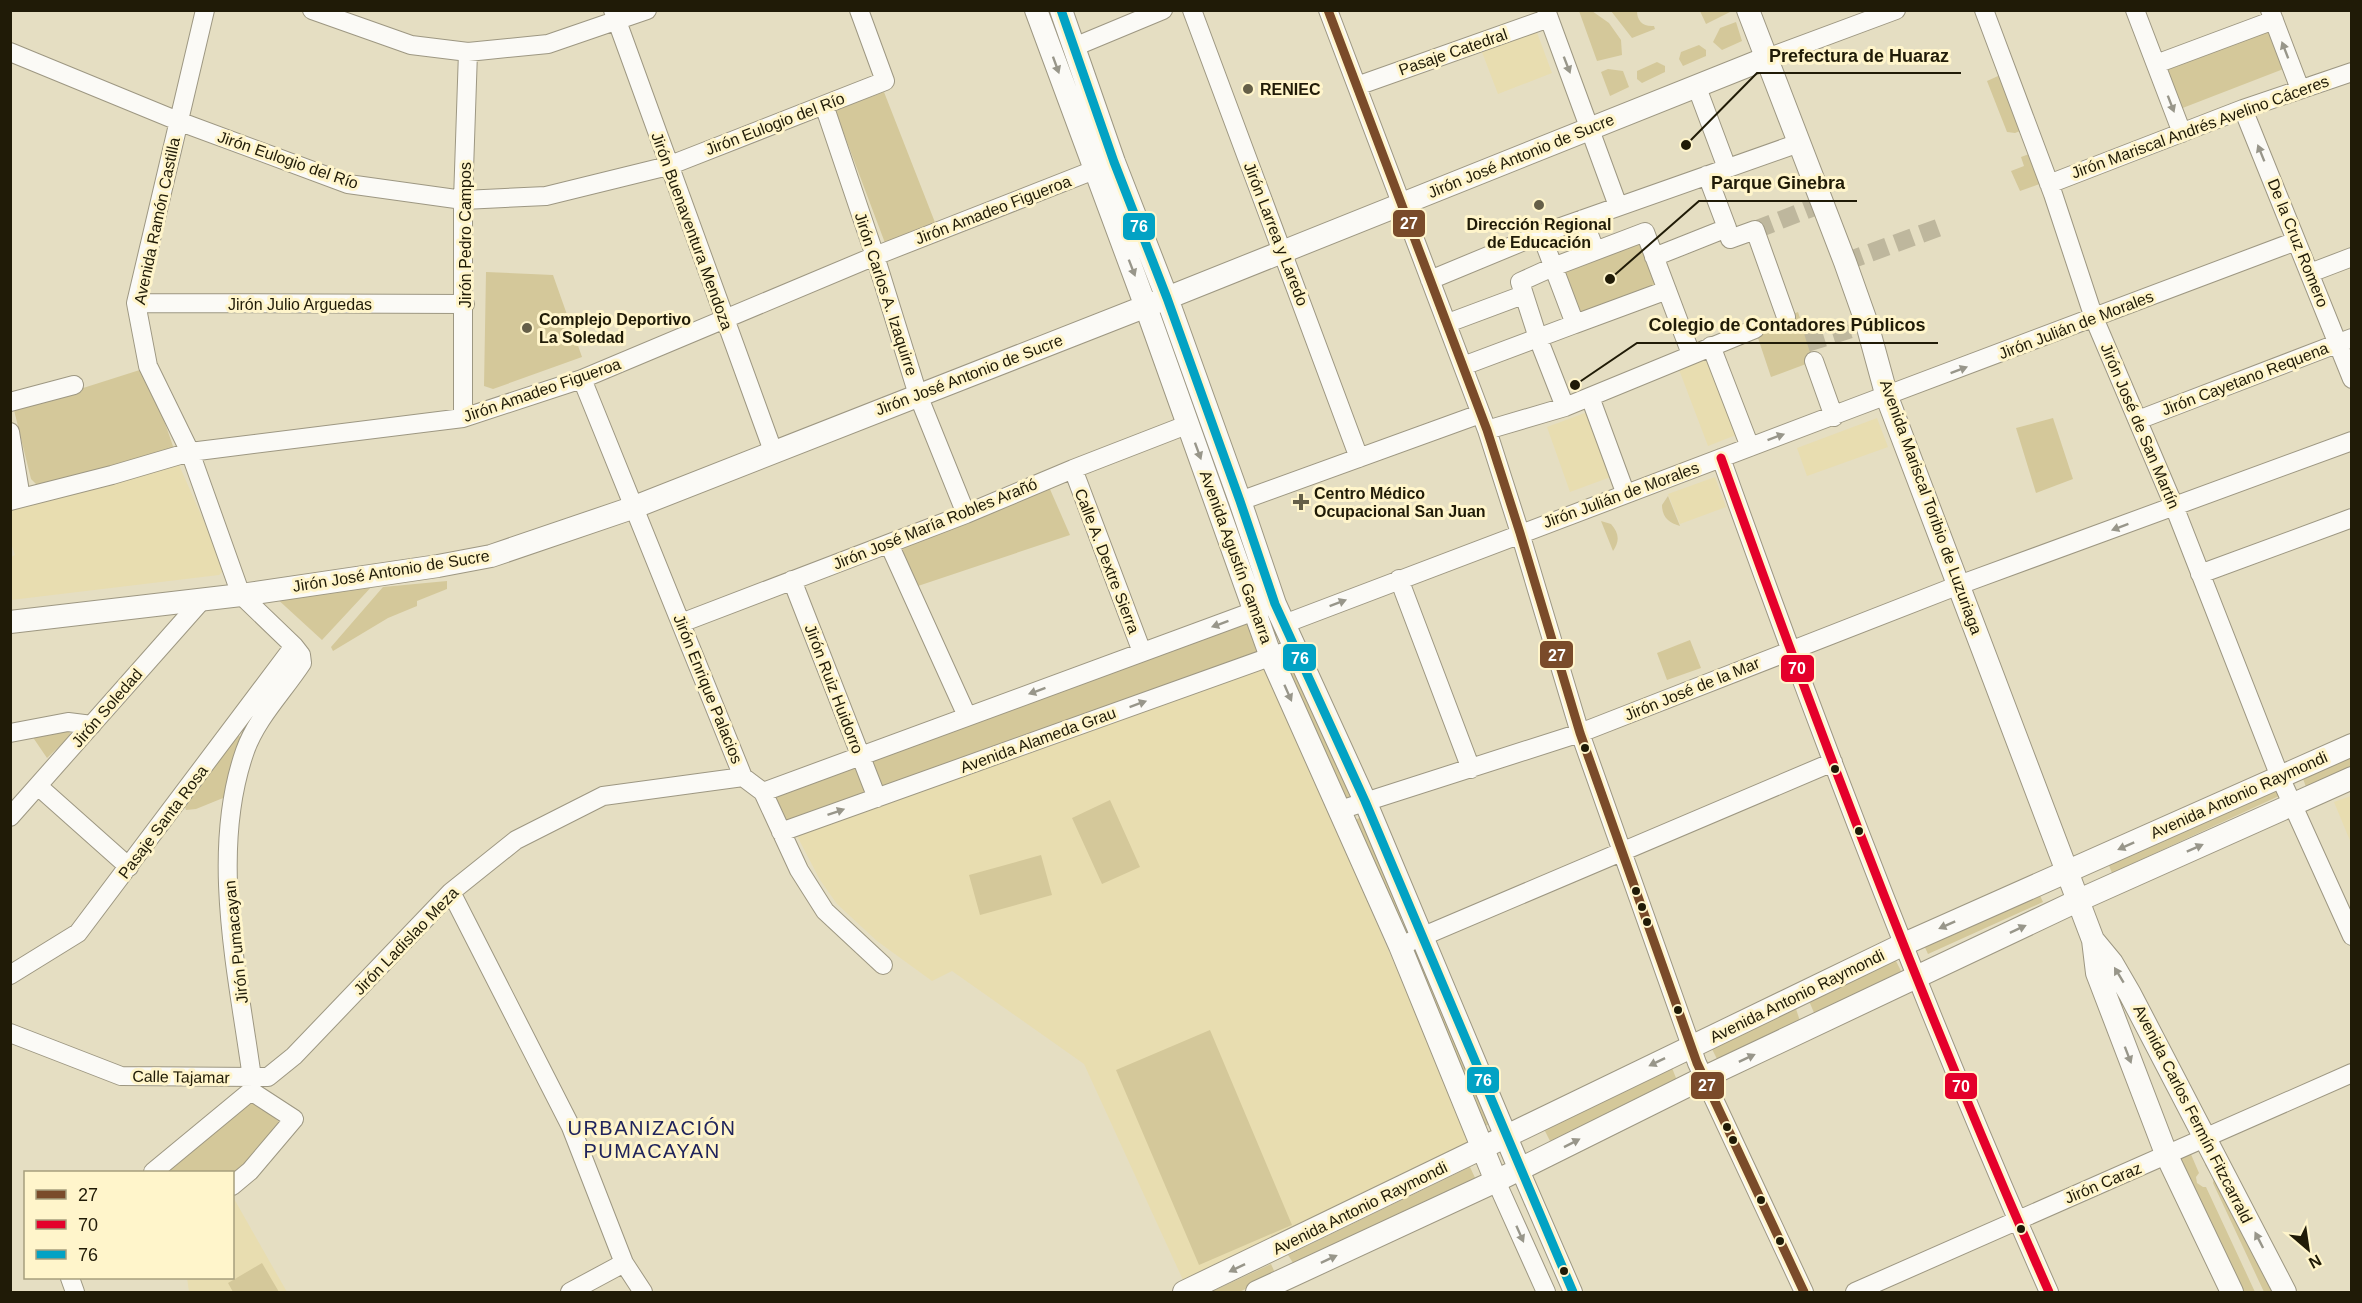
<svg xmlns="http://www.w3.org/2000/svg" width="2362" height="1303" viewBox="0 0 2362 1303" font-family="Arial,sans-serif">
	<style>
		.built { fill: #e8ddb0 }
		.green { fill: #d4c89a }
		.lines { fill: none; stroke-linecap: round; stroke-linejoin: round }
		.minor-tunnel { stroke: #beb79d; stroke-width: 18; stroke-dasharray: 18 9; stroke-linecap: butt }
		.minor-casing { stroke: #9d9782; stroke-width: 20 }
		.major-casing { stroke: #9d9782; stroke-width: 24 }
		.minor { stroke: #fbfaf6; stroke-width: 18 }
		.major { stroke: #fbfaf6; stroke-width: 22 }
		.bus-1-casing { stroke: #fff5cb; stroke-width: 14 }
		.bus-2-casing { stroke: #fff5cb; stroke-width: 14 }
		.bus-3-casing { stroke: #fff5cb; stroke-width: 14 }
		.bus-1 { stroke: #7a4b2a; stroke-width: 9 }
		.bus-2 { stroke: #e4002b; stroke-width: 9 }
		.bus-3 { stroke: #02a2c4; stroke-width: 9 }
		.oneway { fill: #98968a }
		.poi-dot { fill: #655f48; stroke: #fff5cb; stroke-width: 2 }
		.bus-dot { fill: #201b07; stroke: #fff5cb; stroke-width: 2 }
		.labels { text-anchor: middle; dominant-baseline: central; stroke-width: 6; stroke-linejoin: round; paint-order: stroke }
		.street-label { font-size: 16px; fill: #201b07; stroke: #fff5cb }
		.poi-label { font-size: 16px; font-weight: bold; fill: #201b07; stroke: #fff5cb; text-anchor: start }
		.quarter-label { font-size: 20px; letter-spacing: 1.5px; fill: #20245c; stroke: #fff5cb }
		.leader { fill: none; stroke: #201b07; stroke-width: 2 }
		.callout-dot { fill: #201b07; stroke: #fff5cb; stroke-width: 2 }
		.callout-label { font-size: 18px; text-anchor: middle; font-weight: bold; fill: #201b07; stroke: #fff5cb; stroke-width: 6; stroke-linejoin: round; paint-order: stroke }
		.line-badge { stroke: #fff5cb; stroke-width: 2 }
		.badge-label { font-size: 16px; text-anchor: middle; font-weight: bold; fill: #fff }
	</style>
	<rect width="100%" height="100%" fill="#e5dec2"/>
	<path class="built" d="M1535 27 1552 73 1498 94 1480 47Z
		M1712 355 1741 433 1708 446 1678 367Z
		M1593 410 1616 475 1570 492 1547 427Z
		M1877 418 1888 447 1807 476 1797 448Z
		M179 465 225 569 219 575 11 600V557L15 555 11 543V509Z
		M1715 477 1726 507 1680 524 1668 494Z
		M1266 668 1472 1143 1183 1280 1084 1064 952 971 932 981 877 941 837 904 820 880 796 834Z
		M2351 796V843L2334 802Z
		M233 1197 287 1292H189L187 1278H232Z"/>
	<path class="green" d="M1579 11H1592L1609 23 1621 40 1622 55 1597 61Z
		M1611 11H1637C1637 21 1643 27 1654 26L1655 29 1632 38Z
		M1732 11 1706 24 1700 11 1732 10Z
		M1736 22 1742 41 1722 50 1713 42 1720 28Z
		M2271 27 2286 68 2180 109 2162 66Z
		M1699 45 1706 50V56L1683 66 1679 59 1681 52Z
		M1657 62 1665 66V72L1642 83 1637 79V71Z
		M1608 69 1623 71 1629 87 1610 96 1601 72Z
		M2007 72 2028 128 2015 133 2007 132 1987 81Z
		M884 92 936 225 885 243 835 110Z
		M2037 151 2048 181 2020 191 2011 171 2024 166 2021 157Z
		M1645 232 1667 290 1575 324 1553 267Z
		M486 272 553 275 582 357 493 389 484 386Z
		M1798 312 1814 361 1771 377 1755 329Z
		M146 368 175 452 39 487 31 479 14 410Z
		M2053 418 2073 479 2036 493 2016 428Z
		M1049 487 1070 535 912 588 894 550Z
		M1668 496 1680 526C1669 523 1662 517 1662 505Z
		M1601 521 1611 524C1619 533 1620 541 1613 551Z
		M447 581V589L417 601V606L388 618 333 651 331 647 383 587Z
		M375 583 322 640 274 596Z
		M1248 623 1258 652 881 788 872 761Z
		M1690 640 1701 668 1667 680 1657 653Z
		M1295 656 1357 794 1346 801 1284 664Z
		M68 730 71 735 47 758 32 736Z
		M238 735 243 739 234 756 228 796 196 809 186 810 185 807Z
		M2351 751V768L2306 787 2301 773Z
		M859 763 872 793 783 828 770 794Z
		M2274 786 2279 796 2112 873 2106 858Z
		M1110 800 1140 867 1102 884 1072 818Z
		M1365 815 1409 916 1397 920 1353 821Z
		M1041 855 1052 895 980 915 969 875Z
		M2036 887 2043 902 1928 954 1921 939Z
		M1422 947 1497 1121 1485 1126 1412 953Z
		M1892 953 1902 973 1815 1015 1806 994Z
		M1794 1003 1800 1021 1717 1059 1708 1041Z
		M1210 1030 1292 1225 1199 1265 1116 1070Z
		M1670 1063 1678 1083 1551 1143 1542 1125Z
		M253 1100 283 1125 238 1177 234 1172H165Z
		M2209 1146 2283 1292H2264L2213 1183 2214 1179 2205 1165Z
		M2190 1152 2199 1173 2196 1177 2197 1183 2203 1187H2206L2255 1292H2236L2171 1162Z
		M1470 1167 1476 1180 1295 1266 1288 1255Z
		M262 1263 279 1292H233L228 1283Z
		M1271 1264 1276 1275 1239 1292H1211Z"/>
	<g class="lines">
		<path class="minor-tunnel" d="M1755 230 1822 204
			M1845 262 1943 226
			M1807 343 1867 324"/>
		<defs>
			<path id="minor" d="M205 10 136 303 148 366 190 452 241 595 294 646 301 655 302 663C283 692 256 719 245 751 209 853 238 975 252 1078L251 1091 294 1119 250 1171 232 1186
				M312 10 411 45 468 52 548 44 647 10
				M613 10 773 451
				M1192 10 1359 458
				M1328 10 1487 430 1520 533 1580 733 1697 1063 1804 1292
				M1546 10 1618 206
				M1984 10 2053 194 2094 318 2174 506 2280 777 2352 936
				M2135 10 2182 133
				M2270 10 2300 89
				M1074 47 1163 10
				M10 52 178 121 348 184 463 200 546 196 668 166 885 81 859 10
				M1767 58 1896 10
				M2156 64 2274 20
				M1696 85 1727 168
				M1357 86 1549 18
				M824 105 875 256 918 395 966 514
				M2243 109 2352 379
				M1707 175 1727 228
				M2049 184 2243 109 2352 72
				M1583 219 1595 250
				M1541 234 1575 324 1667 290
				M1654 257 1727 228 1730 239 1755 230 1786 317
				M2310 273 2352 257
				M1430 280 1541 234 1799 143
				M136 303 465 304
				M1448 323 1523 295
				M1711 346 1750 447
				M1814 361 1834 417
				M1463 366 1575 324
				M582 379 743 777 763 792 799 870 825 911 883 965
				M1590 397 1625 492
				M10 402 74 385
				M1565 407 1538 338 1520 282 1553 267 1645 232 1691 354
				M463 418V200L468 52
				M2138 420 2352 338
				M1487 430 1565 407 1755 329
				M10 432 21 498
				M1721 458C1821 739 1928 1019 2049 1292
				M1073 469 1142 652
				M10 501 112 475 190 452 463 418 582 379 875 256 1107 165
				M1240 501 1480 414
				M889 544 967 716
				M2200 574 2352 518
				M1399 579 1471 769
				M792 580 877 798
				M681 623 966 514 1073 469 1189 424
				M1284 624C1620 494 1959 369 2296 241
				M10 733 68 722 92 725
				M38 786 129 867
				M763 792 1268 606
				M1340 810 1580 733 1959 585 2352 441
				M10 817 203 599
				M781 832 1295 648
				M451 892 571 1127 624 1263 643 1292
				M1400 946 1833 762
				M10 975 78 933 294 646
				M10 1033 121 1076 268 1077 294 1056 451 892 516 840 603 796 743 777
				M1520 1170 1573 1292
				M153 1172 251 1091
				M1496 1181 1546 1292
				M70 1278 75 1292
				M570 1292 624 1263
				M1855 1292 2352 1073"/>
			<path id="major" d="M1036 10 1146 307 1271 657 1400 946 1496 1181
				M1061 10 1114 162 1167 298 1240 501 1275 604 1365 801 1520 1170
				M1748 10 1845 262 1867 324 1887 397 2093 940 2097 973 2167 1156 2232 1292
				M10 622 241 595 438 566 491 556 632 508 1167 298 1767 58
				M2093 940 2112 963 2130 994 2285 1292
				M1184 1292 1904 944 2352 745
				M1257 1292 1496 1181 1703 1078 2077 901 2352 778"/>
		</defs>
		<use href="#minor" class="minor-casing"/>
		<use href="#major" class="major-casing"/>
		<use href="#minor" class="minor"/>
		<use href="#major" class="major"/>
		<defs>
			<path id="bus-1" d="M1328 10 1487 430 1520 533 1580 733 1697 1063 1804 1292"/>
			<path id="bus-2" d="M1721 458C1821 739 1928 1019 2049 1292"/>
			<path id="bus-3" d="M1061 10 1114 162 1167 298 1240 501 1275 604 1365 801 1573 1292"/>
		</defs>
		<use href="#bus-1" class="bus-1-casing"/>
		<use href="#bus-2" class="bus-2-casing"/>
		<use href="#bus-3" class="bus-3-casing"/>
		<use href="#bus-1" class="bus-1"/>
		<use href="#bus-2" class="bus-2"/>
		<use href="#bus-3" class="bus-3"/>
	</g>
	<defs><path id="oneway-solid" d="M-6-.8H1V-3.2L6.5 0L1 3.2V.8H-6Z" transform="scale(1.5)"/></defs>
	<g class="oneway">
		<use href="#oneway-solid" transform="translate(2285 50) rotate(-111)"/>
		<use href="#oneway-solid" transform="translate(1056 65) rotate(70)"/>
		<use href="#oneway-solid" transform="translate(1567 65) rotate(69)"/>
		<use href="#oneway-solid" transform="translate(2171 104) rotate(69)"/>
		<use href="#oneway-solid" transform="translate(2261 153) rotate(-112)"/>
		<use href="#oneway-solid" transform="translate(1132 268) rotate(69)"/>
		<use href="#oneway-solid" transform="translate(1959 370) rotate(-21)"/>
		<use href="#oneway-solid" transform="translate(1776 437) rotate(-20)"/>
		<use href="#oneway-solid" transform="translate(1198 451) rotate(70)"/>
		<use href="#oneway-solid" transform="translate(2120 527) rotate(159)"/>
		<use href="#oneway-solid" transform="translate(1338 603) rotate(-21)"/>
		<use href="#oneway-solid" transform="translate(1220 624) rotate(160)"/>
		<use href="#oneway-solid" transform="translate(1037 691) rotate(160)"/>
		<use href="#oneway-solid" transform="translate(1288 693) rotate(66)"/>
		<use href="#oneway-solid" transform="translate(1138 704) rotate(-20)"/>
		<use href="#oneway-solid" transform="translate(836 812) rotate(-19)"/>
		<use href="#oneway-solid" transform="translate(2126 846) rotate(156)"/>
		<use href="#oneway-solid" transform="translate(2195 848) rotate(-24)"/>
		<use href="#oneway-solid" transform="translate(1947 925) rotate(156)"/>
		<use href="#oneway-solid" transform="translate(2018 929) rotate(-25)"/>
		<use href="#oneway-solid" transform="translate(2119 975) rotate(-121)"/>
		<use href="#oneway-solid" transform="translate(2128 1055) rotate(69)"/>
		<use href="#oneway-solid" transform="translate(1747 1058) rotate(-25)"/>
		<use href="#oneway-solid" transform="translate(1657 1062) rotate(154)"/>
		<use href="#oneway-solid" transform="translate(1572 1143) rotate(-27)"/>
		<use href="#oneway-solid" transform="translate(1520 1234) rotate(66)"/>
		<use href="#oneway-solid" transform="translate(2259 1240) rotate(-117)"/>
		<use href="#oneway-solid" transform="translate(1329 1259) rotate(-25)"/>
		<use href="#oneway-solid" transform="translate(1237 1268) rotate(154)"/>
	</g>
	<g class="poi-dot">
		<circle cx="1248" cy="89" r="6"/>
		<circle cx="1539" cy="205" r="6"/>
		<circle cx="527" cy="328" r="6"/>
		<path d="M1298 493h6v6h6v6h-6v6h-6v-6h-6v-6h6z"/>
	</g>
	<g class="bus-dot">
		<circle cx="1585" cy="748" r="5"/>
		<circle cx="1835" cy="769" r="5"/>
		<circle cx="1859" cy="831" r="5"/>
		<circle cx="1636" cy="891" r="5"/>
		<circle cx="1642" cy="907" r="5"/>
		<circle cx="1647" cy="922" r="5"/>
		<circle cx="1678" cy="1010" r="5"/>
		<circle cx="1727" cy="1127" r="5"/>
		<circle cx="1733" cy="1140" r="5"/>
		<circle cx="1761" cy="1200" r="5"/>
		<circle cx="2021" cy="1229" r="5"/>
		<circle cx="1780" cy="1241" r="5"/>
		<circle cx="1564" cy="1271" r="5"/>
	</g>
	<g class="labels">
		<g class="street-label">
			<text transform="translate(1453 52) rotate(-19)">Pasaje Catedral</text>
			<text transform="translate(775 124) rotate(-21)">Jirón Eulogio del Río</text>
			<text transform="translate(2200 127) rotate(-20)">Jirón Mariscal Andrés Avelino Cáceres</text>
			<text transform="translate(1521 156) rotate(-22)">Jirón José Antonio de Sucre</text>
			<text transform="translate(288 160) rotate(19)">Jirón Eulogio del Río</text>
			<text transform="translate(993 210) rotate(-21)">Jirón Amadeo Figueroa</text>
			<text transform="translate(157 221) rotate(-78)">Avenida Ramón Castilla</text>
			<text transform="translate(692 231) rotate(70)">Jirón Buenaventura Mendoza</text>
			<text transform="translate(1276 234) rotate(69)">Jirón Larrea y Laredo</text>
			<text transform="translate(465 235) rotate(-90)">Jirón Pedro Campos</text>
			<text transform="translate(2298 243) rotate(68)">De la Cruz Romero</text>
			<text transform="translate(886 294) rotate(72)">Jirón Carlos A. Izaquirre</text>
			<text x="300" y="304">Jirón Julio Arguedas</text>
			<text transform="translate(2076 325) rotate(-21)">Jirón Julián de Morales</text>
			<text transform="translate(969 375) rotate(-21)">Jirón José Antonio de Sucre</text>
			<text transform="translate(2245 379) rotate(-21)">Jirón Cayetano Requena</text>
			<text transform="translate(542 390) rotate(-19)">Jirón Amadeo Figueroa</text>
			<text transform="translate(2140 426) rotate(67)">Jirón José de San Martín</text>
			<text transform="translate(1621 495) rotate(-20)">Jirón Julián de Morales</text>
			<text transform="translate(1931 507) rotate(70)">Avenida Mariscal Toribio de Luzuriaga</text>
			<text transform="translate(935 524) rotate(-22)">Jirón José María Robles Arañó</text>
			<text transform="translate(1236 557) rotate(70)">Avenida Agustín Gamarra</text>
			<text transform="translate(1107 561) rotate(69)">Calle A. Dextre Sierra</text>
			<text transform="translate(391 571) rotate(-9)">Jirón José Antonio de Sucre</text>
			<text transform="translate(708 689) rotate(68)">Jirón Enrique Palacios</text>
			<text transform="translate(834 689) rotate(69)">Jirón Ruiz Huidorro</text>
			<text transform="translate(1692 689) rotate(-22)">Jirón José de la Mar</text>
			<text transform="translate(107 708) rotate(-49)">Jirón Soledad</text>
			<text transform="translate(1038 740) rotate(-20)">Avenida Alameda Grau</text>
			<text transform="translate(2239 795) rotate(-24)">Avenida Antonio Raymondi</text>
			<text transform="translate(163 822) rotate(-53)">Pasaje Santa Rosa</text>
			<text transform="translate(406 941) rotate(-46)">Jirón Ladislao Meza</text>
			<text transform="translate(236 942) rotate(-96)">Jirón Pumacayan</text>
			<text transform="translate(1797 996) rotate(-26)">Avenida Antonio Raymondi</text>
			<text transform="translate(181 1077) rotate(1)">Calle Tajamar</text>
			<text transform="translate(2193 1114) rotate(63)">Avenida Carlos Fermín Fitzcarrald</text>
			<text transform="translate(2103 1183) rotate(-23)">Jirón Caraz</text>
			<text transform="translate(1360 1208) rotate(-26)">Avenida Antonio Raymondi</text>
		</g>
		<g class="poi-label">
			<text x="1260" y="89">RENIEC</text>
			<text x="1539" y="224" text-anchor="middle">Dirección Regional<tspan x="1539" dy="18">de Educación</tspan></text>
			<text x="539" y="319">Complejo Deportivo<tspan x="539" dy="18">La Soledad</tspan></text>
			<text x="1314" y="493">Centro Médico<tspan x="1314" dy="18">Ocupacional San Juan</tspan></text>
		</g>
		<g class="quarter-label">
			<text x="652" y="1128">URBANIZACIÓN<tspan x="652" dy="23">PUMACAYAN</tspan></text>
		</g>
	</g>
	<path class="leader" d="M1686 145L1757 73H1961M1610 279L1699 201H1857M1575 385L1637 343H1938"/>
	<g class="callout-dot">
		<circle cx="1686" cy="145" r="6"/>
		<circle cx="1610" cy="279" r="6"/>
		<circle cx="1575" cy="385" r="6"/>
	</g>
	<g class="callout-label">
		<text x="1859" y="62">Prefectura de Huaraz</text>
		<text x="1778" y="189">Parque Ginebra</text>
		<text x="1787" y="331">Colegio de Contadores Públicos</text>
	</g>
	<g class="line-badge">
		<rect x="1392" y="209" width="34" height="29" rx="6" fill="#7a4b2a"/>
		<rect x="1122" y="212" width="34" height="29" rx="6" fill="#02a2c4"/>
		<rect x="1539" y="640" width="35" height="29" rx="6" fill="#7a4b2a"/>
		<rect x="1282" y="643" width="35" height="29" rx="6" fill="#02a2c4"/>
		<rect x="1780" y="654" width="35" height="29" rx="6" fill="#e4002b"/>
		<rect x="1466" y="1066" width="34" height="28" rx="6" fill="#02a2c4"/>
		<rect x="1690" y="1071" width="35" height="29" rx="6" fill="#7a4b2a"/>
		<rect x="1944" y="1072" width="34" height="28" rx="6" fill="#e4002b"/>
	</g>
	<g class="badge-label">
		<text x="1409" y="229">27</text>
		<text x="1139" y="232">76</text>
		<text x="1557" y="661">27</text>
		<text x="1300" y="664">76</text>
		<text x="1797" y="674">70</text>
		<text x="1483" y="1086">76</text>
		<text x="1707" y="1091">27</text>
		<text x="1961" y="1092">70</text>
	</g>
	<rect width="2362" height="1303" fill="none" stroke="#201b07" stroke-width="24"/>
	<rect x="24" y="1171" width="210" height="108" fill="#fff5cb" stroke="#a69e7d" stroke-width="1.5"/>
	<rect x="36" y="1190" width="30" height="9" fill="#7a4b2a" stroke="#a69e7d" stroke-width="1.5"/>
	<text x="78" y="1201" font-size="18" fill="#201b07">27</text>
	<rect x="36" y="1220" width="30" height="9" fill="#e4002b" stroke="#a69e7d" stroke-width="1.5"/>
	<text x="78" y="1231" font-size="18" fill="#201b07">70</text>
	<rect x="36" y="1250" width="30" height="9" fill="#02a2c4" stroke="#a69e7d" stroke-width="1.5"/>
	<text x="78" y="1261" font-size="18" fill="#201b07">76</text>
	<g transform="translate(2308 1249) rotate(151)" stroke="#fff5cb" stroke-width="4.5" paint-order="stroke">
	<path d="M0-4.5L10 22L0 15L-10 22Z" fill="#201b07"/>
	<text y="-9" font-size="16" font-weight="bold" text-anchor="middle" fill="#201b07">N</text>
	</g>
</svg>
